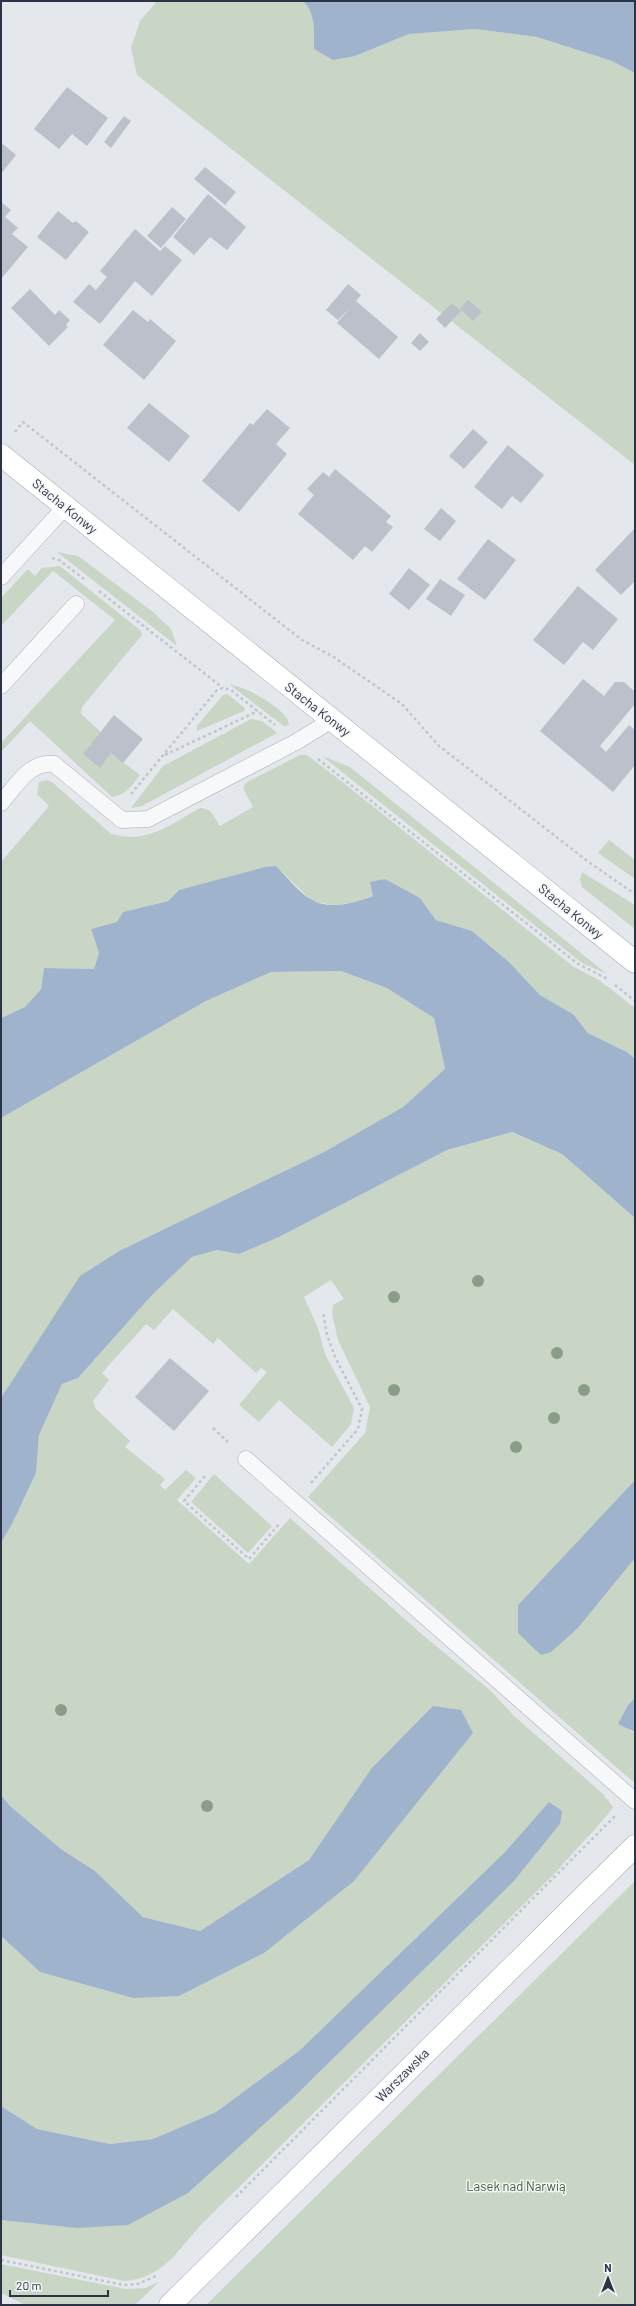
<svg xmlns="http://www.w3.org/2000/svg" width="636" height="2306" viewBox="0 0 636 2306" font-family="Barlow,sans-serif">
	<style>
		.green { fill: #c9d6c5 }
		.water { fill: #9fb4cc }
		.building { fill: #bbc0ca }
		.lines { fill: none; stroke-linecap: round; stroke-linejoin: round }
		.service-casing { stroke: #a9aeb7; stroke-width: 17 }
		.primary-casing { stroke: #a3abb8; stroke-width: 23 }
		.path { stroke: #c2c5cb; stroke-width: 2.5; stroke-dasharray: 3 3; stroke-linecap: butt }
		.service { stroke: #f7f8fa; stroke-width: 16 }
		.primary { stroke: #fff; stroke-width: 22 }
		.tree { fill: #899d89 }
		.labels { text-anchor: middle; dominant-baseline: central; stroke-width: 3; stroke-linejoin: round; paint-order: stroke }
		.street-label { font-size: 13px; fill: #2b3445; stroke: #f4f6f9 }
		.park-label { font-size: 13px; fill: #3f6138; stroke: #f4f6f9 }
	</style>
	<rect width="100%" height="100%" fill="#e4e7ec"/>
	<path class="green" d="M157 1H303C316 13 314 33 314 49L355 56 409 34 475 29 537 37 612 61 635 73V465L137 75 131 48 140 21Z
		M57 552 78 556 153 612 171 629 177 646Z
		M60 566 141 631 142 635 82 707 81 714 101 732 83 754 100 767 111 753 140 775C131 787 127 794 112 797L30 721 1 752V743L115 620 53 571 1 626V598L28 569 35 576 42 568Z
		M229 684C244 686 288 709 289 724L285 727Z
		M227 694 245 708 244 711 197 731V726L223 695Z
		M251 719 262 721 277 733 142 806 131 808 163 766Z
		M300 755H307L345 784 574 967 599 980 635 1008V1059L627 1052 588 1033 573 1014 540 995 509 962 472 931 436 920 420 898 384 879 373 896 358 902 332 905 312 901 276 866 179 890 168 901 123 912 117 922 91 929 99 953 94 969 44 968 41 989 25 1007 1 1018V862L49 806 37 794 39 782 47 780 52 782 110 833C145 846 171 824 200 808 212 808 214 817 220 826L253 807 244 790V786L247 782Z
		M322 756 350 767 607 974 582 963Z
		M609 840 635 860V879L598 853Z
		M582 872 635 905V929L582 887 580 880Z
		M341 971 390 989 434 1018 445 1069 403 1107 324 1152 121 1250 1 1403V1118L206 1001 271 972Z
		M511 1132 562 1154 635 1218V1480L518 1605 625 1569 635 1558V1698L628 1705 631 1732H635V1782L631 1780 308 1497 365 1433 370 1407 338 1340 332 1314 333 1305 344 1299 331 1280 304 1297 318 1328 325 1354 354 1408 351 1424 332 1447 279 1400 259 1422 239 1405 267 1372 261 1368 256 1373 218 1338 213 1344 173 1309 154 1330 146 1324 102 1373 109 1380 93 1401 95 1408 130 1441 125 1447 165 1479 160 1485 165 1490 186 1470 196 1478 177 1500 249 1564 290 1518 425 1637 491 1691 514 1716 602 1793 613 1807C612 1812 566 1860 559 1869L199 2227C175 2254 162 2278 124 2281L1 2255V2220L76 2228 294 2097 514 1881 560 1824 549 1802 505 1852 299 2051 216 2112 153 2139 110 2144 37 2129 1 2106V1936L40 1972 133 1998 408 1812 460 1749 371 1769 309 1860 200 1931 143 1917 95 1871 61 1849 10 1806 1 1795V1543L12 1524 36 1473 39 1435 62 1384 78 1378 153 1294 192 1257 217 1250 239 1254 279 1237 447 1150Z
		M214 1474 272 1526 248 1553 191 1502Z
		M635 1881V2305H206Z
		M1 2264 126 2289 145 2288 159 2282 135 2305H25L1 2293Z"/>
	<path class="water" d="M303 1H635V73L612 61 537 37 475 29 409 34 355 56 333 60 314 49C314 33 316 13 303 1Z
		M276 866C286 876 300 894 312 900 329 910 356 903 373 896L370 882 385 879 420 898 436 920 472 931 509 962 540 995 573 1014 588 1033 627 1052 635 1059V1218L562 1154 512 1132 447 1150 279 1237 239 1254 217 1250 192 1257 153 1294 78 1378 62 1384 39 1435 36 1473 12 1524 1 1543V1398L80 1276 121 1250 324 1152 403 1107 445 1069 434 1018 387 988 341 971 271 972 206 1001 1 1118V1018L25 1007 41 989 44 968 94 969 99 953 91 929 117 922 123 912 168 901 179 890 265 867Z
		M635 1480V1558L577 1629 551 1652 541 1655 518 1633V1605Z
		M635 1698V1732L618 1724 628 1705Z
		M433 1706 461 1710 473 1733 354 1881 264 1953 179 1996 133 1998 40 1972 1 1936V1795L10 1806 61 1849 95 1871 143 1917 200 1931 309 1860 371 1769Z
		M549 1802 562 1811 560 1824 514 1881 294 2097 188 2193 128 2225 76 2228 1 2220V2106L37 2129 110 2144 153 2139 216 2112 299 2051 505 1852Z"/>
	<path class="building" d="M67 87 108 118 87 146 72 134 59 149 34 129Z
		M124 116 131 121 111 148 104 142Z
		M3 144 16 155 1 174V147Z
		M205 167 236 192 225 205 194 179Z
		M208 194 246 227 227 250 210 237 194 255 173 237Z
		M1 202 11 210 5 217 18 228 12 234 28 247 1 279Z
		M172 207 186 219 161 248 147 236Z
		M58 211 73 223 76 221 89 232 66 260 37 237Z
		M135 229 160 251 165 246 182 260 152 296 135 281 100 324 73 302 89 284 96 290 107 277 100 271Z
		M348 284 361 295 356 301 398 337 379 359 337 323 351 307 338 320 326 310Z
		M30 289 55 315 59 310 70 320 66 325 68 327 49 346 11 308Z
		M468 300 482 312 473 321 460 309Z
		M452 303 461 311 445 328 436 319Z
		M133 310 148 322 150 319 176 341 144 380 103 345Z
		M420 333 429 342 420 351 411 343Z
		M149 403 190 436 169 462 127 428Z
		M267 409 290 428 276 444 287 454 239 512 202 481 250 423 253 425Z
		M473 429 488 442 464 469 449 456Z
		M508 445 544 475 521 503 512 496 502 509 474 487Z
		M335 469 391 516 386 522 393 527 372 552 365 546 353 560 298 514 314 495 307 489 323 472 329 477Z
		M441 508 456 521 440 541 424 529Z
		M635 528V581L621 595 595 570Z
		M488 539 516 560 485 600 457 579Z
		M409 568 430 585 409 610 389 594Z
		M440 579 465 595 451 616 426 599Z
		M578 586 618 619 593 650 583 642 564 665 533 640Z
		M583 679 604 696 615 682H624L635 692V704L600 746 606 752 629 725 635 730V765L613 792 540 731Z
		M114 715 143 739 123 763 111 753 100 768 83 754Z
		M170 1358 209 1391 174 1431 135 1397Z"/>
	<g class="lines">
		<defs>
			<path id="service" d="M1 577 65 507
				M1 686 76 604
				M1 803C16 786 29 761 54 764L122 820 148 819 296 742 332 720
				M246 1459 635 1801"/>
			<path id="primary" d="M1 455 635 962
				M170 2305 635 1846"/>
		</defs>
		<use href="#service" class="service-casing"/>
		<use href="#primary" class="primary-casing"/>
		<path class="path" d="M15 432 23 422 302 640 332 656 402 704 438 745 590 863 635 894
			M52 558 59 560 84 579
			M99 591 223 688
			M165 755 258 711
			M318 759 578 964 608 979
			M131 794 217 690 223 688 231 690 275 725
			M615 985 635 1001
			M213 1428 228 1442
			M205 1476 184 1501 249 1559 280 1523
			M311 1483 358 1429 362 1409 335 1357 327 1335 323 1312
			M236 2197 615 1816
			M1 2260 124 2285 138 2284 156 2276"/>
		<use href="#service" class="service"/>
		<use href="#primary" class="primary"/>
	</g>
	<g class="tree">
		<circle cx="478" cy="1281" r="6"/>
		<circle cx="394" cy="1297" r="6"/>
		<circle cx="557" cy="1353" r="6"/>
		<circle cx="394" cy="1390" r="6"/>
		<circle cx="584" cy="1390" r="6"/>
		<circle cx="554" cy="1418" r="6"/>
		<circle cx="516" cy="1447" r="6"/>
		<circle cx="61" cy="1710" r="6"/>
		<circle cx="207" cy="1806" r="6"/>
	</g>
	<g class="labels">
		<g class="street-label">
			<text transform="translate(65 506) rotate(39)">Stacha Konwy</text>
			<text transform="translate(318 709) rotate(38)">Stacha Konwy</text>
			<text transform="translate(571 911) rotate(39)">Stacha Konwy</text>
			<text transform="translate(402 2075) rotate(-45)">Warszawska</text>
		</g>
		<g class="park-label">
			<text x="516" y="2186">Lasek nad Narwią</text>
		</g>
	</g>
	<rect width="636" height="2306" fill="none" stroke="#2b3445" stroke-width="4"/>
	<g transform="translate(608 2278)" stroke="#f4f6f9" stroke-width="3" paint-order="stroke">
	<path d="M0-3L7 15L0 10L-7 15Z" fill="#2b3445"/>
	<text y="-6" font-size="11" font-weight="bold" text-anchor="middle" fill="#2b3445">N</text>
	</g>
	<path d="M10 2290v6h98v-6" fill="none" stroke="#2b3445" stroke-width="2"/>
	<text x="16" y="2290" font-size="12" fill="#2b3445" stroke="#f4f6f9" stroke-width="3" paint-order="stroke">20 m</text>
</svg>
